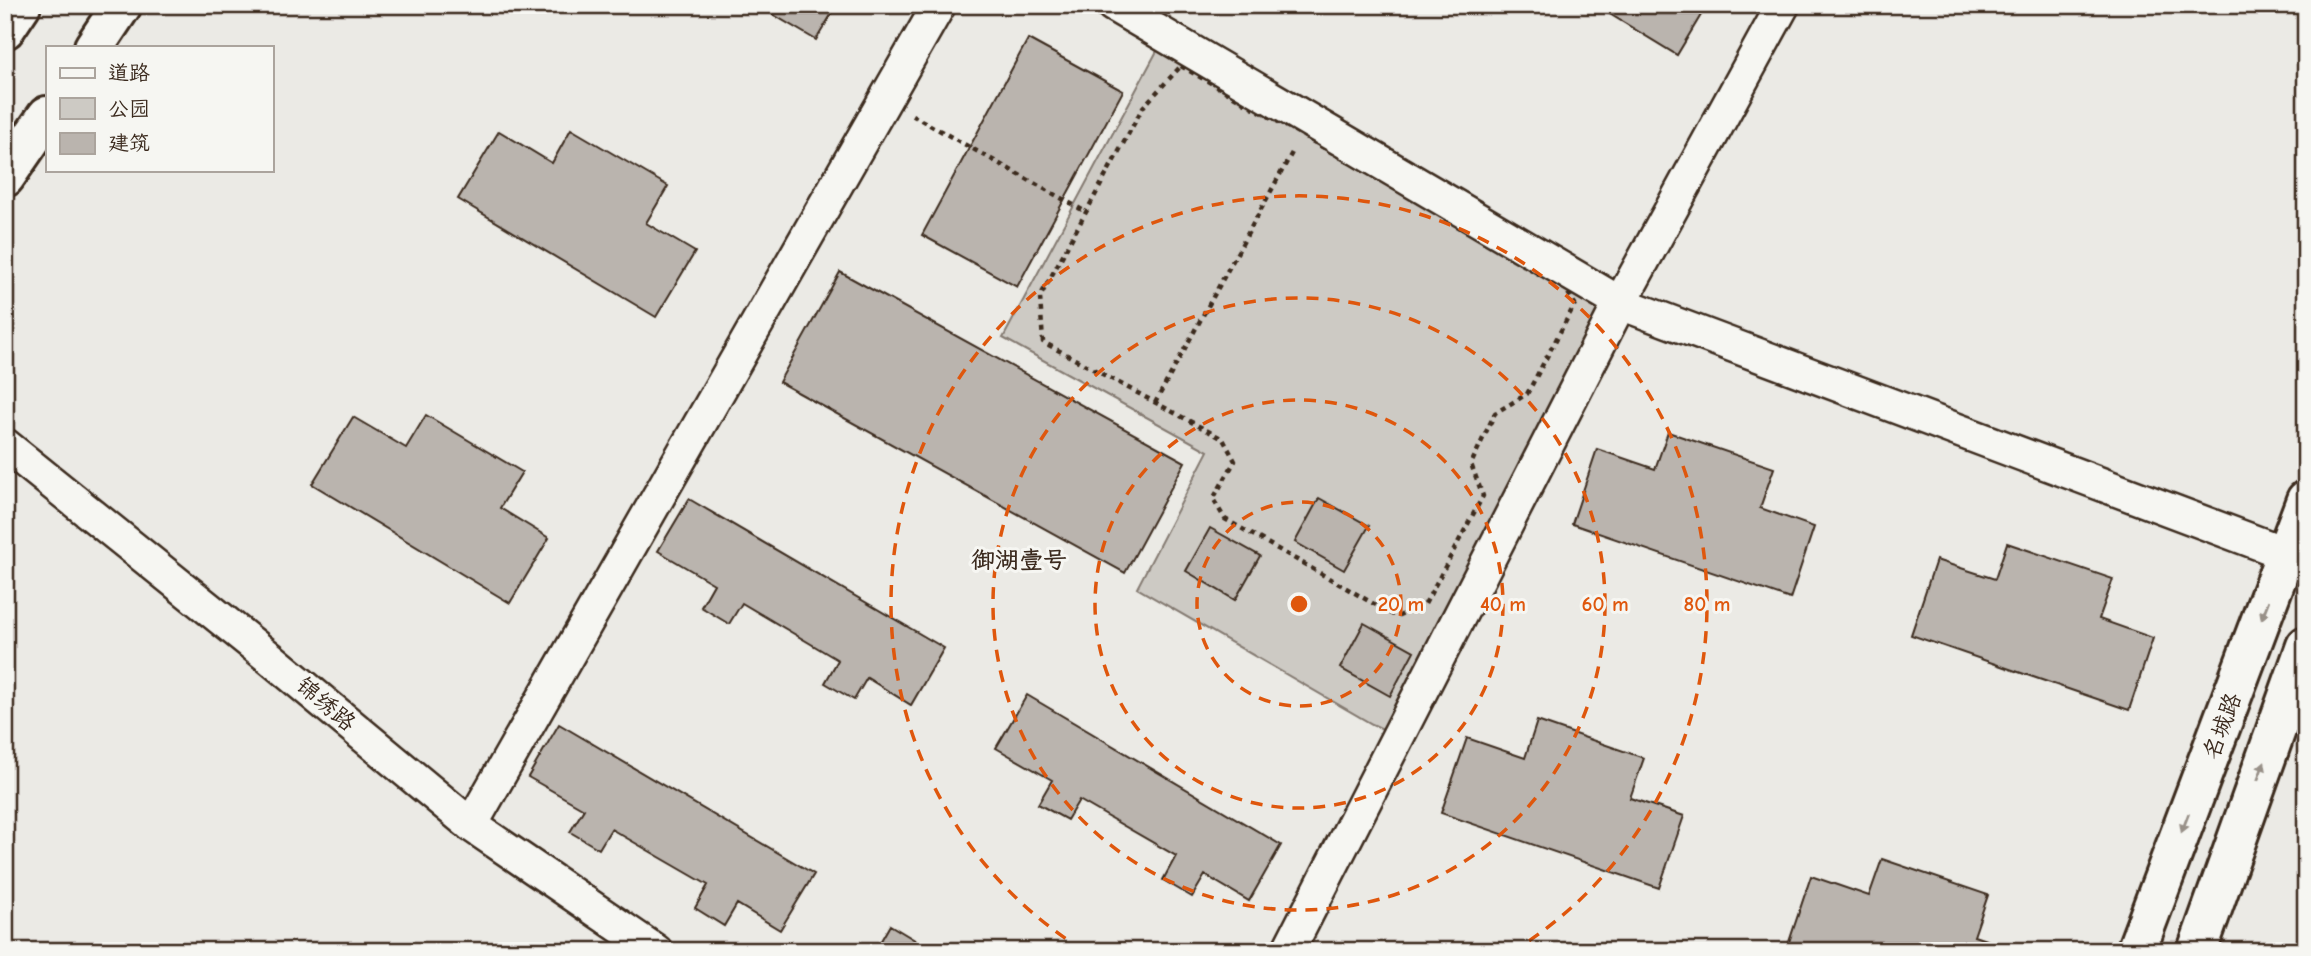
<svg xmlns="http://www.w3.org/2000/svg" width="2311" height="956" viewBox="0 0 2311 956" font-family="'Comic Neue','LXGW WenKai TC',sans-serif">
	<style>
		.green { fill: #cdcac4; stroke: #847a71; stroke-width: 2 }
		.building { fill: #bab4ae; stroke: #3b2a1e; stroke-width: 2 }
		.lines { fill: none; stroke-linecap: round; stroke-linejoin: round }
		.service-casing { stroke: #3b2a1e; stroke-width: 21 }
		.minor-casing { stroke: #3b2a1e; stroke-width: 37 }
		.tertiary-casing { stroke: #3b2a1e; stroke-width: 44 }
		.secondary-casing { stroke: #3b2a1e; stroke-width: 44 }
		.primary-casing { stroke: #3b2a1e; stroke-width: 44 }
		.path { stroke: #3b2a1e; stroke-width: 4.5; stroke-dasharray: 5 5; stroke-linecap: butt }
		.service { stroke: #f6f6f2; stroke-width: 16 }
		.minor { stroke: #f6f6f2; stroke-width: 32 }
		.tertiary { stroke: #f6f6f2; stroke-width: 38 }
		.secondary { stroke: #f6f6f2; stroke-width: 38 }
		.primary { stroke: #f6f6f2; stroke-width: 38 }
		.oneway { fill: #989088 }
		.ring { fill: none; stroke: #df570d; stroke-width: 3.5; stroke-dasharray: 12 9 }
		.labels { text-anchor: middle; dominant-baseline: central; stroke-width: 6; stroke-linejoin: round; paint-order: stroke }
		.street-label { font-size: 23px; fill: #3b2a1e; stroke: #f6f6f2 }
		.neighbourhood-label { font-size: 24px; font-weight: bold; fill: #3b2a1e; stroke: #f6f6f2 }
		.centre { fill: #df570d; stroke: #f6f6f2; stroke-width: 3.5 }
		.ring-label { font-size: 21px; text-anchor: middle; font-weight: bold; fill: #df570d; stroke: #f6f6f2; stroke-width: 6; stroke-linejoin: round; paint-order: stroke }
	</style>
	<rect width="100%" height="100%" fill="#ebeae5"/>
	<filter id="ink" filterUnits="userSpaceOnUse"><feTurbulence type="fractalNoise" baseFrequency=".0143" numOctaves="2"/><feDisplacementMap in="SourceGraphic" scale="14" xChannelSelector="R" yChannelSelector="G"/><feConvolveMatrix kernelMatrix="1 2 1 2 8 2 1 2 1" color-interpolation-filters="sRGB"/></filter>
	<g filter="url(#ink)">
		<path class="green" d="M1165 36 1620 303 1398 736 1372 724 1137 588 1208 451 1003 338Z"/>
		<path class="building" d="M757 5H837L816 40Z
			M1595 5H1707L1677 55Z
			M1028 39 1123 91 1017 287 922 235Z
			M571 129 668 186 646 223 695 252 656 317 458 199 499 131 552 163Z
			M840 272 1185 462 1125 573 779 382Z
			M426 415 522 472 500 508 549 538 510 603 312 484 353 417 406 448Z
			M1668 432 1774 468 1760 508 1814 527 1790 599 1572 524 1597 449 1655 469Z
			M1319 498 1369 526 1344 570 1295 542Z
			M689 499 944 648 911 705 867 678 854 700 825 683 838 660 742 603 729 624 701 607 714 584 658 551Z
			M1210 528 1260 556 1235 600 1186 571Z
			M2007 543 2113 579 2099 619 2153 638 2129 710 1911 635 1936 560 1995 579Z
			M1364 623 1414 651 1390 696 1340 668Z
			M1027 695 1281 845 1249 901 1205 875 1192 897 1163 880 1176 856 1079 800 1067 820 1038 804 1052 780 996 748Z
			M1537 721 1644 758 1630 798 1684 816 1659 888 1441 813 1467 738 1525 758Z
			M559 724 814 874 780 930 737 904 724 926 695 908 708 885 611 829 599 849 570 832 584 809 528 777Z
			M1882 859 1988 895 1974 936 2019 951H1786L1811 876 1869 896Z
			M890 925 933 951H875Z
			M495 942 511 951H488Z"/>
		<g class="lines">
			<defs>
				<path id="service" d="M2304 951 2306 944"/>
				<path id="minor" d="M1113 5 1620 303 2287 554
					M5 445 270 658 471 825 656 951
					M471 825 939 5
					M1288 951 1620 303 1783 5"/>
				<path id="tertiary" d="M94 47 122 5
					M5 177 47 116"/>
				<path id="secondary" d="M2136 951 2306 500
					M2197 951 2306 646"/>
				<path id="primary" d="M5 29 21 5"/>
			</defs>
			<use href="#service" class="service-casing"/>
			<use href="#minor" class="minor-casing"/>
			<use href="#tertiary" class="tertiary-casing"/>
			<use href="#secondary" class="secondary-casing"/>
			<use href="#primary" class="primary-casing"/>
			<path class="path" d="M1181 66 1563 285 1575 304 1527 394 1495 413 1471 464 1483 496 1425 604 1397 617 1225 519 1213 499 1235 461 1223 439 1043 342 1040 297 1143 107Z
				M912 115 1086 212
				M1155 403 1294 149"/>
			<use href="#service" class="service"/>
			<use href="#minor" class="minor"/>
			<use href="#tertiary" class="tertiary"/>
			<use href="#secondary" class="secondary"/>
			<use href="#primary" class="primary"/>
		</g>
		<defs><path id="oneway-solid" d="M-6-.8H1V-3.2L6.5 0L1 3.2V.8H-6Z" transform="scale(1.75)"/></defs>
		<g class="oneway">
			<use href="#oneway-solid" transform="translate(2265 610) rotate(111)"/>
			<use href="#oneway-solid" transform="translate(2261 771) rotate(-70)"/>
			<use href="#oneway-solid" transform="translate(2185 823) rotate(111)"/>
		</g>
	</g>
	<g class="ring">
		<circle cx="1299" cy="604" r="102"/>
		<circle cx="1299" cy="604" r="204"/>
		<circle cx="1299" cy="604" r="306"/>
		<path d="M1083 950A408 408 0 1 1 1515 950"/>
	</g>
	<g class="labels">
		<g class="street-label">
			<text transform="translate(326 704) rotate(40)">锦绣路</text>
			<text transform="translate(2222 726) rotate(-69)">名城路</text>
		</g>
		<g class="neighbourhood-label">
			<text x="1019" y="560">御湖壹号</text>
		</g>
	</g>
	<circle cx="1299" cy="604" r="10" class="centre"/>
	<g class="ring-label">
		<text x="1401" y="611">20 m</text>
		<text x="1503" y="611">40 m</text>
		<text x="1605" y="611">60 m</text>
		<text x="1707" y="611">80 m</text>
	</g>
	<rect width="2311" height="956" fill="none" stroke="#f6f6f2" stroke-width="28"/>
	<rect x="14" y="14" width="2283" height="928" fill="none" stroke="#3b2a1e" stroke-width="2.5" filter="url(#ink)"/>
	<rect x="46" y="46" width="228" height="126" fill="#f6f6f2" stroke="#aba49d" stroke-width="2"/>
	<rect x="60" y="68" width="35" height="10" fill="#f6f6f2" stroke="#aba49d" stroke-width="2"/>
	<text x="108" y="80" font-size="21" fill="#3b2a1e">道路</text>
	<rect x="60" y="98" width="35" height="21" fill="#cdcac4" stroke="#aba49d" stroke-width="2"/>
	<text x="108" y="116" font-size="21" fill="#3b2a1e">公园</text>
	<rect x="60" y="133" width="35" height="21" fill="#bab4ae" stroke="#aba49d" stroke-width="2"/>
	<text x="108" y="150" font-size="21" fill="#3b2a1e">建筑</text>
</svg>
